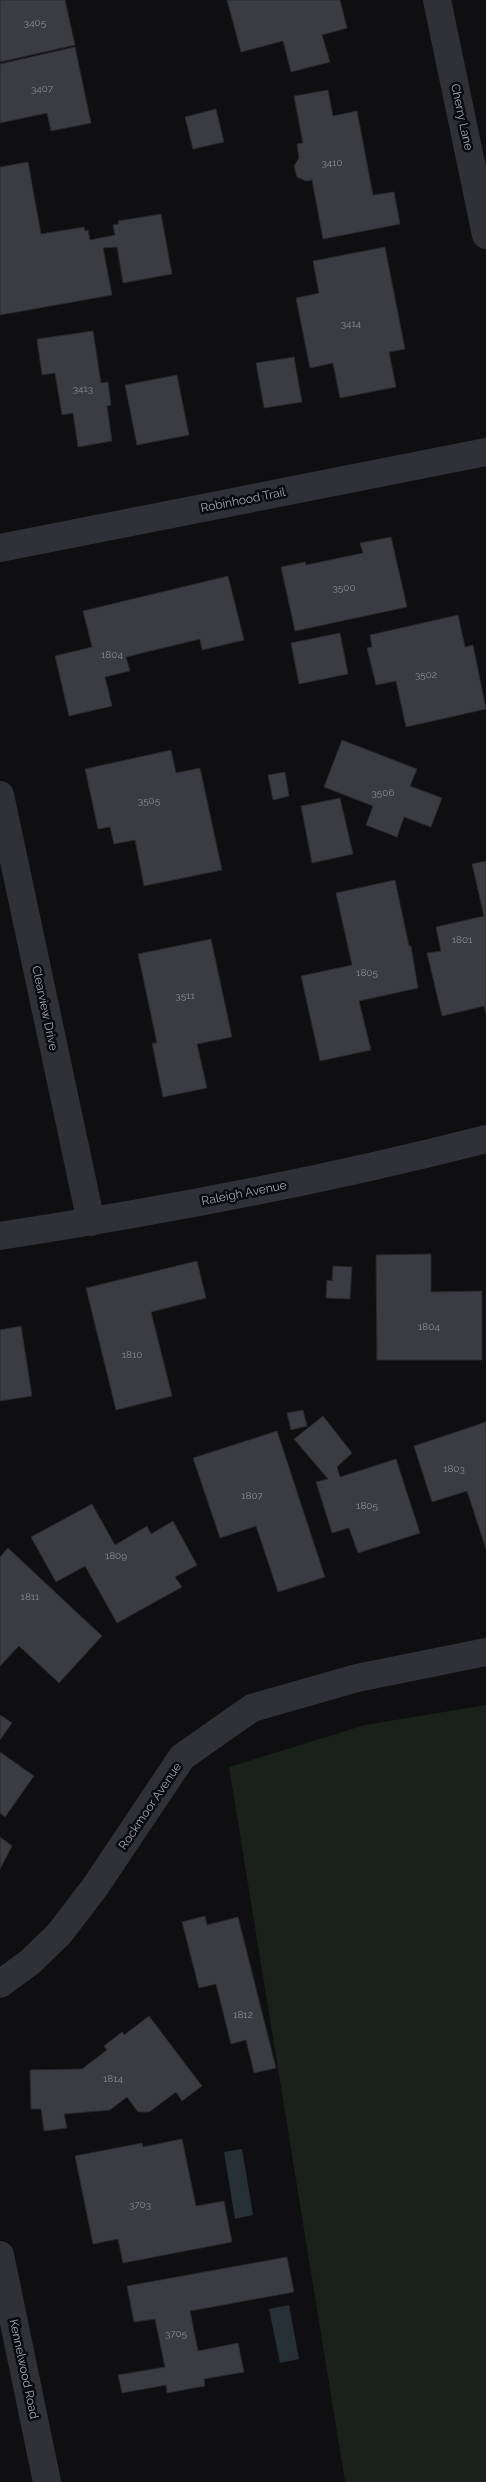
<svg xmlns="http://www.w3.org/2000/svg" width="486" height="2482" viewBox="0 0 486 2482" font-family="Raleway,sans-serif">
	<style>
		.green { fill: #1a211a }
		.water { fill: #262f35 }
		.building { fill: #3b3c41; stroke: #29292d }
		.lines { fill: none; stroke-linecap: round; stroke-linejoin: round }
		.street { stroke: #303136; stroke-width: 28 }
		.labels { text-anchor: middle; dominant-baseline: central; stroke-width: 5; stroke-linejoin: round; paint-order: stroke }
		.number-label { font-size: 10px; fill: #878c96 }
		.street-label { font-size: 12px; fill: #a0a6b3; stroke: #0a0b0c }
	</style>
	<rect width="100%" height="100%" fill="#0f0f11"/>
	<path class="green" d="M486 1705V2482H345L229 1767 365 1725Z"/>
	<path class="water" d="M242 2149 253 2215 235 2219 224 2152Z
		M289 2305 299 2359 280 2363 269 2309Z"/>
	<path class="building" d="M0 0H65L75 45 0 62Z
		M227 0H340L347 28 322 35 330 62 291 72 283 41 241 52Z
		M75 47 91 123 51 131 47 113 0 123V64Z
		M328 90 333 116 357 111 373 195 394 192 400 224 323 239 312 180 306 181 297 177 294 166 299 158 297 144 303 143 294 96Z
		M216 109 224 142 193 149 185 117Z
		M28 162 41 234 84 227 85 231 88 230 90 240 115 235 113 225 119 224 118 221 161 214 172 274 123 283 117 247 103 248 112 295 0 315V167Z
		M385 247 405 349 389 352 396 387 340 398 333 363 310 368 296 298 319 293 313 261Z
		M93 331 101 383 108 382 111 405 107 406 112 441 78 447 73 413 62 415 55 373 42 375 37 339Z
		M294 357 302 402 264 408 256 363Z
		M177 375 189 435 137 445 125 385Z
		M391 537 407 607 295 631 281 567 305 562 306 565 363 553 360 543Z
		M228 576 244 640 202 650 200 639 126 657 130 671 105 677 112 706 69 716 55 656 92 647 83 611Z
		M458 615 465 647 473 645 486 709 406 727 396 681 376 685 367 648 372 647 370 635Z
		M340 633 348 674 299 684 291 643Z
		M342 740 417 769 410 786 442 798 431 827 404 817 397 837 366 825 373 806 324 787Z
		M171 750 176 773 200 768 222 870 144 886 135 840 114 844 110 827 98 829 85 769Z
		M285 772 289 796 273 800 268 775Z
		M340 798 353 854 312 863 301 806Z
		M486 861V1014L484 1006 442 1016 427 953 441 951 436 927 484 916 472 864Z
		M395 880 409 946H411L418 988 359 1001 371 1050 320 1061 301 976 352 965 336 893Z
		M211 939 232 1037 197 1044 207 1088 163 1097 152 1043H157L138 954Z
		M431 1254V1292L482 1291V1360H377L376 1255Z
		M197 1261 206 1298 151 1312 172 1396 116 1410 86 1288Z
		M333 1266 352 1267 350 1299 326 1298 327 1280 332 1281Z
		M21 1326 32 1396 0 1401V1330Z
		M303 1410 307 1426 291 1430 287 1413Z
		M323 1416 352 1453 337 1467 340 1477 396 1459 420 1533 358 1553 349 1528 332 1533 316 1482 328 1479 294 1439Z
		M486 1422V1549L467 1491 432 1502 414 1446Z
		M277 1431 325 1577 278 1592 256 1526 220 1538 193 1458Z
		M92 1504 115 1545 147 1526 151 1534 173 1521 197 1565 175 1577 182 1587 117 1623 85 1566 56 1582 31 1537Z
		M8 1548 102 1636 59 1683 19 1646 0 1666V1557Z
		M0 1715 12 1723 0 1740Z
		M0 1752 34 1776 5 1817 0 1813Z
		M0 1837 12 1846 0 1869Z
		M205 1916 207 1925 238 1917 276 2068 254 2073 246 2040 231 2044 216 1984 199 1988 182 1922Z
		M149 2016 202 2086 182 2101 176 2092 149 2112H138L127 2097 110 2110 64 2114 67 2128 44 2131 41 2109H31L30 2070 82 2069 107 2050 104 2046 122 2032 124 2035Z
		M182 2139 196 2206 224 2201 232 2242 123 2263 118 2239 93 2244 75 2156 142 2143 143 2147Z
		M287 2257 294 2292 190 2311 198 2351 238 2343 244 2372 204 2379 205 2386 167 2393 166 2385 122 2393 118 2375 165 2367 155 2319 134 2322 127 2286Z"/>
	<g class="lines">
		<path class="street" d="M437 0 486 235
			M0 548 486 452
			M0 795 91 1222
			M0 1236C163 1211 326 1180 486 1139
			M0 1984 30 1962 59 1934 95 1887 182 1757 252 1708 357 1678 486 1652
			M0 2255 47 2482"/>
	</g>
	<g class="labels">
		<g class="number-label">
			<text x="35" y="22">3405</text>
			<text x="42" y="88">3407</text>
			<text x="332" y="162">3410</text>
			<text x="351" y="323">3414</text>
			<text x="83" y="388">3413</text>
			<text x="344" y="587">3500</text>
			<text x="112" y="654">1804</text>
			<text x="426" y="674">3502</text>
			<text x="383" y="792">3506</text>
			<text x="149" y="800">3505</text>
			<text x="462" y="939">1801</text>
			<text x="367" y="972">1805</text>
			<text x="185" y="995">3511</text>
			<text x="429" y="1326">1804</text>
			<text x="132" y="1354">1810</text>
			<text x="454" y="1468">1803</text>
			<text x="252" y="1495">1807</text>
			<text x="367" y="1505">1805</text>
			<text x="116" y="1555">1809</text>
			<text x="30" y="1596">1811</text>
			<text x="243" y="2014">1812</text>
			<text x="113" y="2078">1814</text>
			<text x="140" y="2204">3703</text>
			<text x="176" y="2333">3705</text>
		</g>
		<g class="street-label">
			<text transform="translate(462 117) rotate(78)">Cherry Lane</text>
			<text transform="translate(243 500) rotate(-11)">Robinhood Trail</text>
			<text transform="translate(45 1008) rotate(78)">Clearview Drive</text>
			<text transform="translate(244 1193) rotate(-11)">Raleigh Avenue</text>
			<text transform="translate(150 1806) rotate(-56)">Rockmoor Avenue</text>
			<text transform="translate(24 2369) rotate(78)">Kennelwood Road</text>
		</g>
	</g>
</svg>
